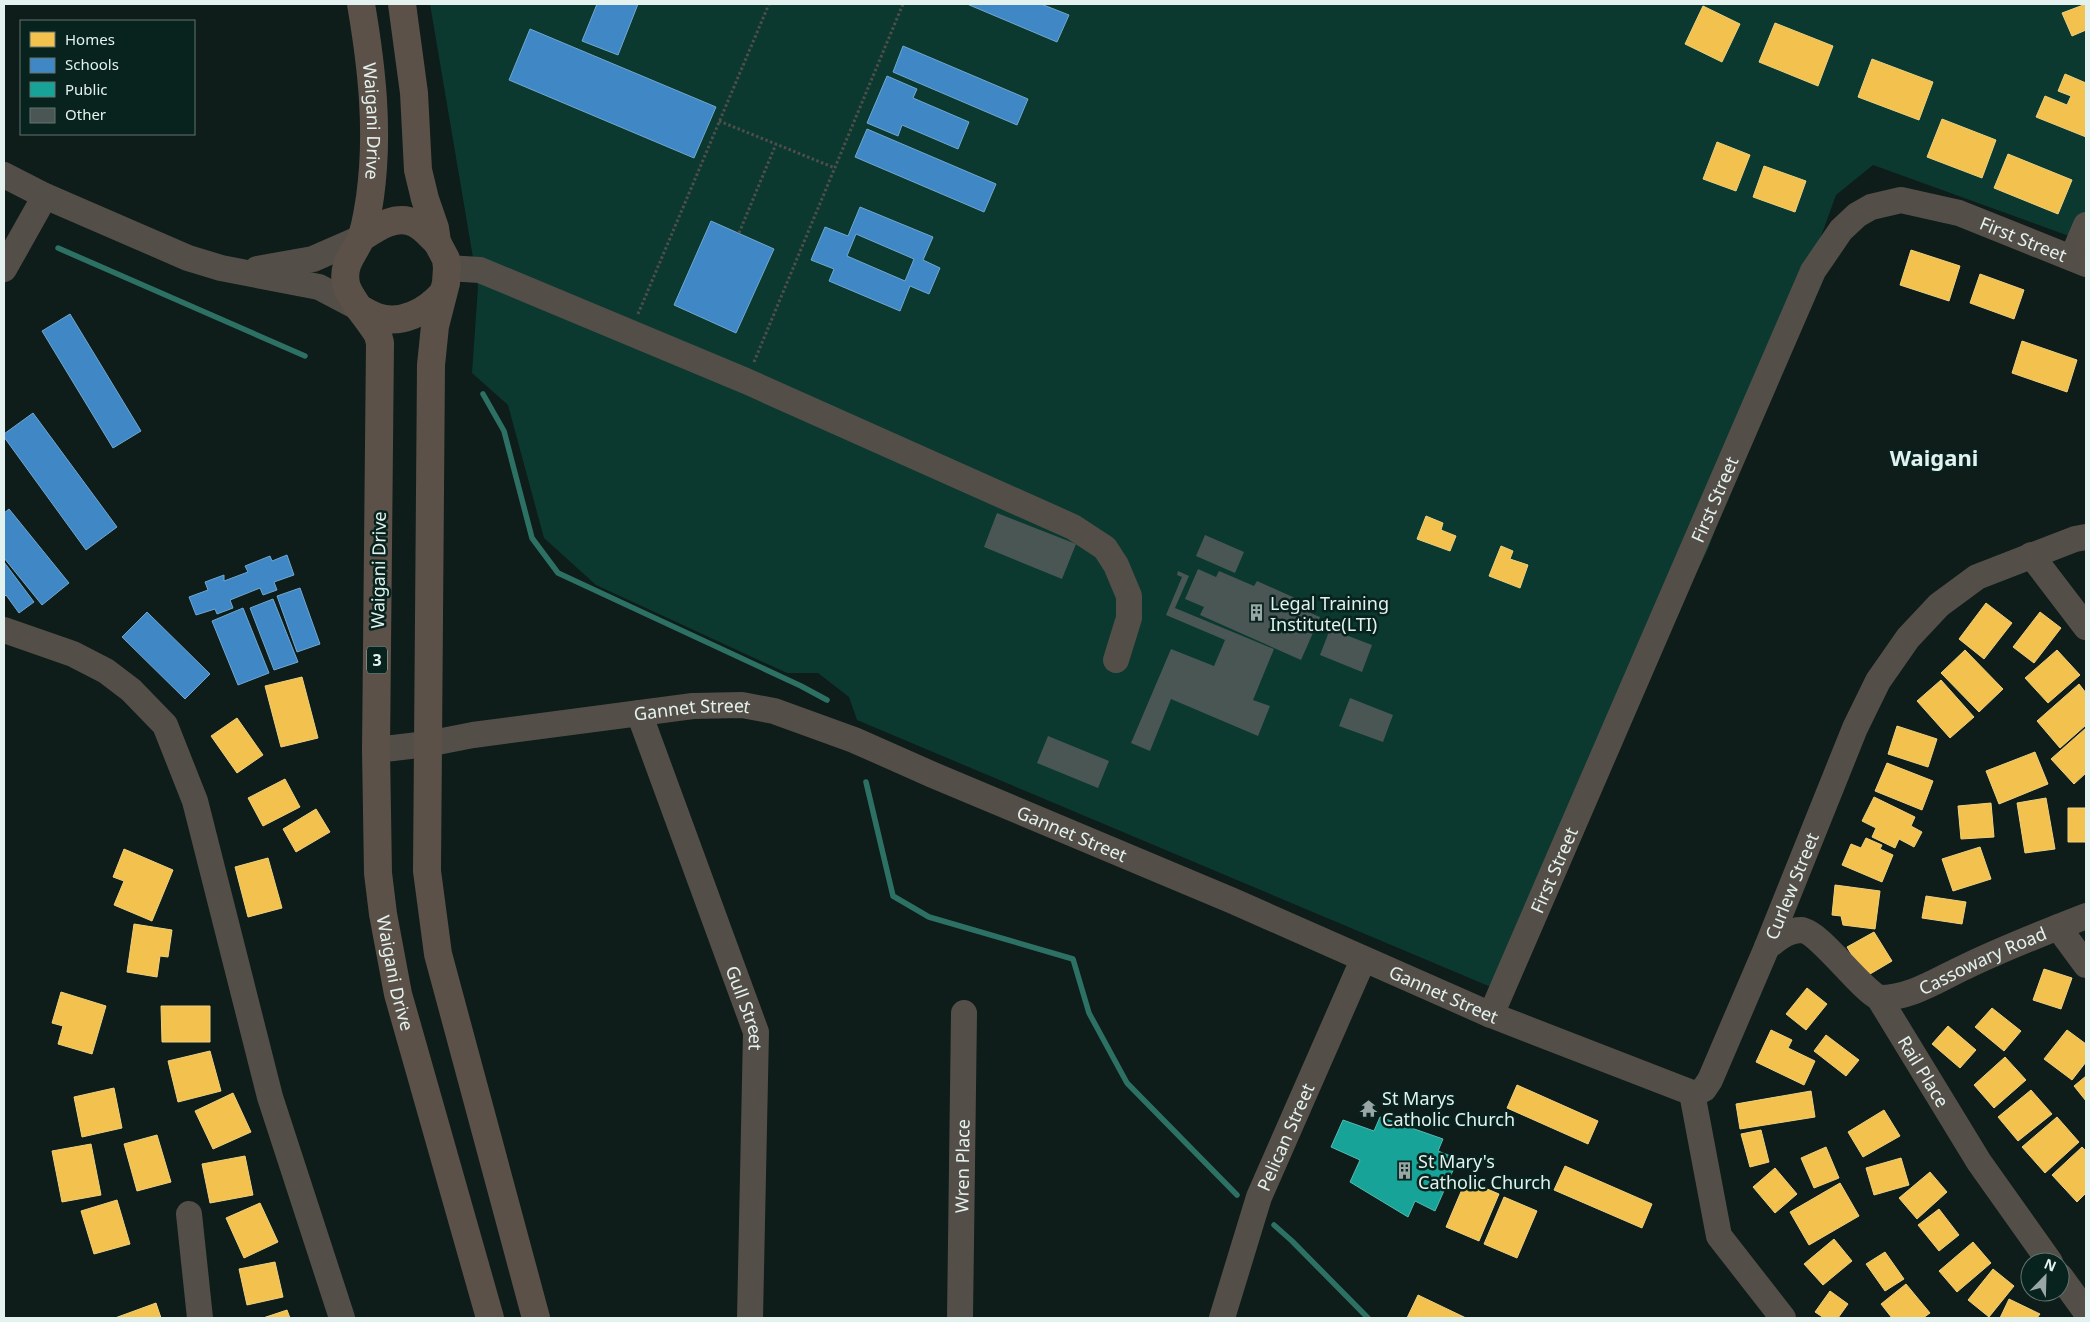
<svg xmlns="http://www.w3.org/2000/svg" width="2090" height="1322" viewBox="0 0 2090 1322" font-family="'Noto Sans',sans-serif">
	<style>
		.green { fill: #0b3930 }
		.homes { fill: #f2c14e; stroke: #eed07e }
		.schools { fill: #3f88c5; stroke: #70a8d1; fill-rule: evenodd }
		.public { fill: #17a398; stroke: #54bbb2 }
		.lines { fill: none; stroke-linecap: round; stroke-linejoin: round }
		.stream { stroke: #2d7164; stroke-width: 5.5 }
		.building { fill: #4a5653 }
		.path { stroke: #4f4e4a; stroke-width: 3; stroke-dasharray: 2.5 2.5; stroke-linecap: butt }
		.minor { stroke: #544e48; stroke-width: 26 }
		.highway { stroke: #5b5148; stroke-width: 28 }
		.labels { text-anchor: middle; dominant-baseline: central; stroke-width: 5; stroke-linejoin: round; paint-order: stroke }
		.shield { fill: #08221d; stroke: #a1b4af; stroke-width: 1 }
		.shield-label { font-size: 16px; font-weight: bold; fill: #e3f2ee }
		.street-label { font-size: 18px; fill: #e3f2ee; stroke: #08221d }
		.poi-label { font-size: 18px; fill: #e3f2ee; stroke: #08221d; text-anchor: start }
		.district-label { font-size: 22px; font-weight: bold; fill: #e3f2ee; stroke: #08221d }
	</style>
	<rect width="100%" height="100%" fill="#0e1c1a"/>
	<path class="green" d="M430 4H2086V222L2080 240 1873 165 1836 195 1708 549 1491 987 857 720 849 697 818 673H787L596 585 544 538 508 405 472 373 478 287Z"/>
	<path class="homes" d="M2086 4V30L2072 36 2062 13Z
		M1703 6 1740 24 1722 62 1685 44Z
		M1775 23 1833 46 1818 86 1759 62Z
		M1872 59 1933 82 1919 120 1858 97Z
		M2065 74 2086 83V137L2036 117 2045 96 2067 105 2071 96 2058 91Z
		M1942 119 1996 140 1982 178 1927 157Z
		M1717 142 1750 155 1736 191 1703 179Z
		M2008 154 2072 180 2058 214 1994 188Z
		M1764 166 1806 181 1795 212 1753 197Z
		M1911 250 1960 266 1949 301 1900 285Z
		M1980 274 2024 290 2014 319 1970 303Z
		M2022 341 2077 360 2067 392 2012 373Z
		M1426 516 1443 523 1441 530 1456 536 1450 551 1417 539Z
		M1501 546 1513 551 1510 559 1528 565 1520 588 1489 576Z
		M1986 603 2012 623 1984 659 1959 639Z
		M2040 612 2061 628 2034 663 2013 647Z
		M1965 650 2003 689 1979 712 1941 673Z
		M2057 650 2080 675 2048 703 2025 678Z
		M302 677 318 738 281 747 265 686Z
		M1941 680 1974 717 1950 738 1917 701Z
		M2079 684 2086 693V725L2060 748 2037 721Z
		M237 718 263 755 237 773 211 736Z
		M1897 726 1937 739 1928 767 1888 754Z
		M2086 728V773L2074 784 2051 759Z
		M2035 752 2048 784 1999 804 1986 771Z
		M1887 763 1933 781 1922 810 1875 791Z
		M285 779 300 807 263 826 248 798Z
		M1874 797 1915 817 1911 826 1922 832 1914 847 1899 839 1895 848 1872 837 1876 828 1862 821Z
		M2046 798 2055 849 2025 853 2017 803Z
		M1991 803 1994 837 1961 839 1958 806Z
		M2068 808H2086V842H2068Z
		M316 809 330 832 296 852 283 829Z
		M1866 838 1882 845 1880 849 1893 855 1882 882 1842 865 1851 844 1861 848Z
		M1980 847 1991 879 1953 891 1942 859Z
		M124 849 173 870 152 921 114 905 124 881 113 877Z
		M268 858 282 908 248 917 235 867Z
		M1835 885 1880 891 1875 929 1843 925 1841 916 1832 915Z
		M1926 896 1966 902 1962 924 1922 918Z
		M134 924 172 930 168 957 160 956 157 977 127 972Z
		M1874 932 1892 961 1865 977 1847 947Z
		M2044 969 2072 978 2061 1009 2033 1000Z
		M1807 988 1827 1004 1806 1030 1786 1014Z
		M61 992 106 1006 92 1054 58 1044 63 1026 52 1023Z
		M161 1006H210V1042H162Z
		M1992 1008 2021 1031 2004 1051 1975 1027Z
		M1948 1026 1976 1050 1960 1068 1932 1044Z
		M1771 1030 1792 1040 1788 1048 1815 1061 1804 1085 1756 1062Z
		M2067 1030 2086 1044V1062L2072 1080 2044 1059Z
		M1826 1035 1859 1060 1846 1076 1814 1051Z
		M210 1051 221 1091 178 1102 168 1061Z
		M2005 1057 2026 1080 1994 1108 1974 1085Z
		M2086 1076V1101L2074 1086Z
		M1517 1085 1598 1121 1588 1144 1507 1108Z
		M114 1088 122 1128 82 1137 74 1097Z
		M2031 1090 2052 1114 2018 1141 1998 1117Z
		M1811 1091 1815 1117 1740 1129 1736 1104Z
		M233 1093 251 1132 213 1149 195 1111Z
		M1884 1110 1900 1136 1863 1157 1848 1132Z
		M2057 1117 2079 1142 2045 1173 2022 1147Z
		M1761 1130 1769 1162 1750 1167 1741 1134Z
		M157 1135 171 1182 137 1191 124 1144Z
		M91 1144 101 1195 62 1202 52 1151Z
		M1826 1147 1839 1178 1814 1188 1801 1158Z
		M2082 1147 2086 1151V1193L2077 1202 2052 1175Z
		M245 1156 253 1195 210 1203 202 1164Z
		M1901 1158 1909 1185 1874 1195 1866 1168Z
		M1565 1166 1652 1204 1642 1228 1554 1190Z
		M1775 1168 1797 1194 1775 1213 1753 1187Z
		M1930 1172 1947 1192 1917 1219 1899 1198Z
		M1466 1180 1499 1194 1479 1241 1446 1227Z
		M1840 1183 1859 1216 1809 1245 1790 1212Z
		M1504 1197 1537 1211 1517 1258 1484 1244Z
		M117 1200 130 1244 94 1254 81 1211Z
		M260 1203 278 1242 244 1258 226 1218Z
		M1939 1209 1959 1235 1939 1251 1918 1225Z
		M1834 1239 1852 1261 1823 1285 1804 1264Z
		M1973 1242 1991 1263 1957 1292 1939 1271Z
		M1885 1252 1904 1279 1885 1291 1866 1264Z
		M275 1262 283 1297 247 1305 239 1269Z
		M1993 1269 2014 1286 1989 1317 1968 1300Z
		M1906 1284 1930 1313 1923 1318H1892L1881 1304Z
		M1830 1291 1848 1304 1838 1318H1824L1815 1312Z
		M1418 1295 1466 1318H1407Z
		M2009 1299 2040 1314 2037 1318H2000Z
		M156 1303 161 1318H115Z
		M287 1310 290 1318H263Z"/>
	<path class="schools" d="M597 4H638L618 55 582 41Z
		M967 4H1041L1069 15 1057 42Z
		M530 29 716 107 694 158 509 80Z
		M903 46 1028 99 1017 125 893 72Z
		M887 76 917 89 913 98 969 122 958 149 902 125 898 136 867 123Z
		M867 129 996 184 984 212 855 157Z
		M860 207 933 237 923 260 940 268 929 294 910 286 900 311 829 281 834 269 811 260 825 227 848 236ZM856 234 914 259 905 281 847 256Z
		M711 221 774 249 736 333 674 305Z
		M70 314 141 431 113 448 42 331Z
		M33 413 117 527 86 550 4 437V434Z
		M9 509 69 583 42 605 4 558V513Z
		M287 555 294 575 274 582 277 590 263 595 260 588 230 600 233 608 217 614 215 609 196 615 189 597 208 590 205 582 224 575V581L248 572 245 566 270 556 272 561Z
		M4 562 34 602 19 613 6 595 4 597Z
		M300 588 320 644 297 652 277 596Z
		M273 599 298 662 274 670 250 608Z
		M243 608 269 673 238 685 212 621Z
		M147 612 210 674 185 699 122 637Z"/>
	<path class="public" d="M1380 1117 1443 1139 1438 1151 1458 1159 1435 1211 1415 1201 1408 1217 1350 1182 1360 1160 1331 1147 1343 1120 1374 1131Z"/>
	<g class="lines">
		<path class="stream" d="M58 248 305 356
			M483 394 504 431 532 538 558 573 801 686 827 700
			M866 782 893 896 929 917 1073 959 1089 1013 1127 1083 1237 1195
			M1274 1225 1292 1241 1368 1318"/>
	</g>
	<path class="building" d="M997 513 1076 544 1062 579 984 547Z
		M1205 535 1244 552 1235 573 1196 556Z
		M1198 569 1216 577 1219 571 1254 586 1257 581 1304 602 1301 609 1320 617 1301 660 1200 615 1204 607 1185 599Z
		M1178 571 1189 576 1175 608 1274 649 1253 700 1270 706 1258 736 1171 699 1150 751 1131 743 1171 649 1214 666 1225 640 1166 615 1182 577 1177 575Z
		M1330 629 1372 645 1362 672 1320 655Z
		M1350 698 1393 715 1383 742 1339 726Z
		M1048 736 1109 761 1098 788 1037 763Z"/>
	<g class="lines">
		<path class="path" d="M719 121 835 168
			M739 233 776 144
			M638 314 769 4
			M754 362 903 4"/>
		<g class="minor">
			<path d="M4 175 45 196 188 258 221 268 319 287 359 308"/>
			<path d="M2072 258 2086 225"/>
			<path d="M447 268 480 270 746 381 1073 527 1105 548 1116 565 1129 596V618L1116 660"/>
			<path d="M4 269 45 196"/>
			<path d="M257 269 313 259 361 238"/>
			<path d="M2031 555 2086 627"/>
			<path d="M4 630 73 654 106 671 131 690 165 725 195 801 270 1097 342 1318"/>
			<path id="s1" d="M639 713 756 1032 750 1318"/>
			<path id="s2" d="M376 750 427 744 473 735 693 706 742 705 774 711 854 740 933 775 1233 901 1491 1015 1695 1094 1704 1089 1710 1080 1767 947 1855 728 1878 681 1908 638 1939 605 1977 577 2075 539 2086 537"/>
			<path d="M2058 927 2086 965"/>
			<path id="s3" d="M1767 947C1777 940 1787 930 1801 930 1819 931 1858 987 1879 998L1979 1162 2050 1262"/>
			<path id="s4" d="M1879 998C1911 998 1937 980 1965 967 2004 948 2045 932 2086 916"/>
			<path id="s5" d="M1491 1015 1813 271 1841 230 1857 215 1871 207 1901 200 1959 213 2086 264"/>
			<path d="M1692 1093 1719 1236 1783 1318"/>
			<path d="M189 1214 200 1318"/>
			<path d="M2060 1276 2086 1312"/>
			<path id="s6" d="M960 1318 964 1013"/>
			<path id="s7" d="M1222 1318 1259 1197 1363 960"/>
		</g>
		<g class="highway">
			<path id="s8" d="M361 4C372 68 379 132 370 197 368 209 366 226 361 238 354 254 342 264 346 284 349 298 370 321 378 335L380 343 376 750 378 873 383 914 398 994 490 1318"/>
			<path d="M402 4 414 93 418 170 425 199 435 228 437 242 446 259 447 268 446 283 435 326 431 365 427 871 438 954 536 1318"/>
			<path d="M361 238C376 228 397 213 416 224 424 228 430 236 437 242"/>
			<path d="M359 308C365 311 371 315 377 317 401 325 426 312 442 294"/>
		</g>
	</g>
	<defs>
		<symbol id="building-bare" viewBox="-9 -9 18 18"><path d="M-4-6H4V6H1V3H-1V6H-4ZM-2.5-4.3h1.7v1.8h-1.7ZM.8-4.3h1.7v1.8H.8ZM-2.5-1h1.7V.8h-1.7ZM.8-1h1.7V.8H.8Z" fill="#98a7a4" stroke="#08221d" stroke-width="2.5" paint-order="stroke"/></symbol>
		<symbol id="temple-bare" viewBox="-9 -9 18 18"><path d="M0-6L5-2H3V0L6.5 2.5H4V6H1.5V3h-3V6H-4V2.5H-6.5L-3 0V-2H-5Z" fill="#98a7a4" stroke="#08221d" stroke-width="2.5" paint-order="stroke"/></symbol>
	</defs>
	<g fill-rule="evenodd">
		<use href="#building-bare" x="1244" y="600" width="25" height="25"/>
		<use href="#temple-bare" x="1356" y="1096" width="25" height="25"/>
		<use href="#building-bare" x="1392" y="1158" width="25" height="25"/>
	</g>
	<g class="labels">
		<rect class="shield" x="367" y="646.5" width="20" height="27" rx="4"/>
		<g class="shield-label">
			<text x="377" y="660">3</text>
		</g>
		<g class="street-label">
			<text stroke="none"><textPath href="#s8" startOffset="118">Waigani Drive</textPath></text>
			<text stroke="none"><textPath href="#s5" startOffset="1058">First Street</textPath></text>
			<text stroke="none"><textPath href="#s5" startOffset="562">First Street</textPath></text>
			<text transform="translate(378 570) rotate(-89)">Waigani Drive</text>
			<text stroke="none"><textPath href="#s2" startOffset="319">Gannet Street</textPath></text>
			<text stroke="none"><textPath href="#s2" startOffset="724">Gannet Street</textPath></text>
			<text stroke="none"><textPath href="#s5" startOffset="158">First Street</textPath></text>
			<text stroke="none"><textPath href="#s2" startOffset="1631">Curlew Street</textPath></text>
			<text stroke="none"><textPath href="#s4" startOffset="111">Cassowary Road</textPath></text>
			<text stroke="none"><textPath href="#s8" startOffset="986">Waigani Drive</textPath></text>
			<text stroke="none"><textPath href="#s2" startOffset="1129">Gannet Street</textPath></text>
			<text stroke="none"><textPath href="#s1" startOffset="314">Gull Street</textPath></text>
			<text stroke="none"><textPath href="#s3" startOffset="229">Rail Place</textPath></text>
			<text stroke="none"><textPath href="#s7" startOffset="192">Pelican Street</textPath></text>
			<text stroke="none"><textPath href="#s6" startOffset="152">Wren Place</textPath></text>
		</g>
		<g class="poi-label">
			<text x="1270" y="603">Legal Training<tspan x="1270" dy="21">Institute(LTI)</tspan></text>
			<text x="1382" y="1098">St Marys<tspan x="1382" dy="21">Catholic Church</tspan></text>
			<text x="1418" y="1161">St Mary's<tspan x="1418" dy="21">Catholic Church</tspan></text>
		</g>
		<g class="district-label">
			<text x="1934" y="457">Waigani</text>
		</g>
	</g>
	<rect width="2090" height="1322" fill="none" stroke="#e3f2ee" stroke-width="10"/>
	<rect x="20" y="20" width="175" height="115" fill="#08221d" stroke="#607571"/>
	<rect x="30" y="32" width="25" height="15" fill="#f2c14e" stroke="#607571"/>
	<text x="65" y="45" font-size="15" fill="#e3f2ee">Homes</text>
	<rect x="30" y="58" width="25" height="15" fill="#3f88c5" stroke="#607571"/>
	<text x="65" y="70" font-size="15" fill="#e3f2ee">Schools</text>
	<rect x="30" y="82" width="25" height="15" fill="#17a398" stroke="#607571"/>
	<text x="65" y="95" font-size="15" fill="#e3f2ee">Public</text>
	<rect x="30" y="108" width="25" height="15" fill="#4a5653" stroke="#607571"/>
	<text x="65" y="120" font-size="15" fill="#e3f2ee">Other</text>
	<g transform="translate(2045 1277) rotate(23)"><circle r="24" fill="#08221d" stroke="#607571"/>
	<path d="M0-4L9 19L0 12L-9 19Z" fill="#98a7a4"/>
	<text y="-8" font-size="14" font-weight="bold" text-anchor="middle" fill="#e3f2ee">N</text>
	</g>
</svg>
